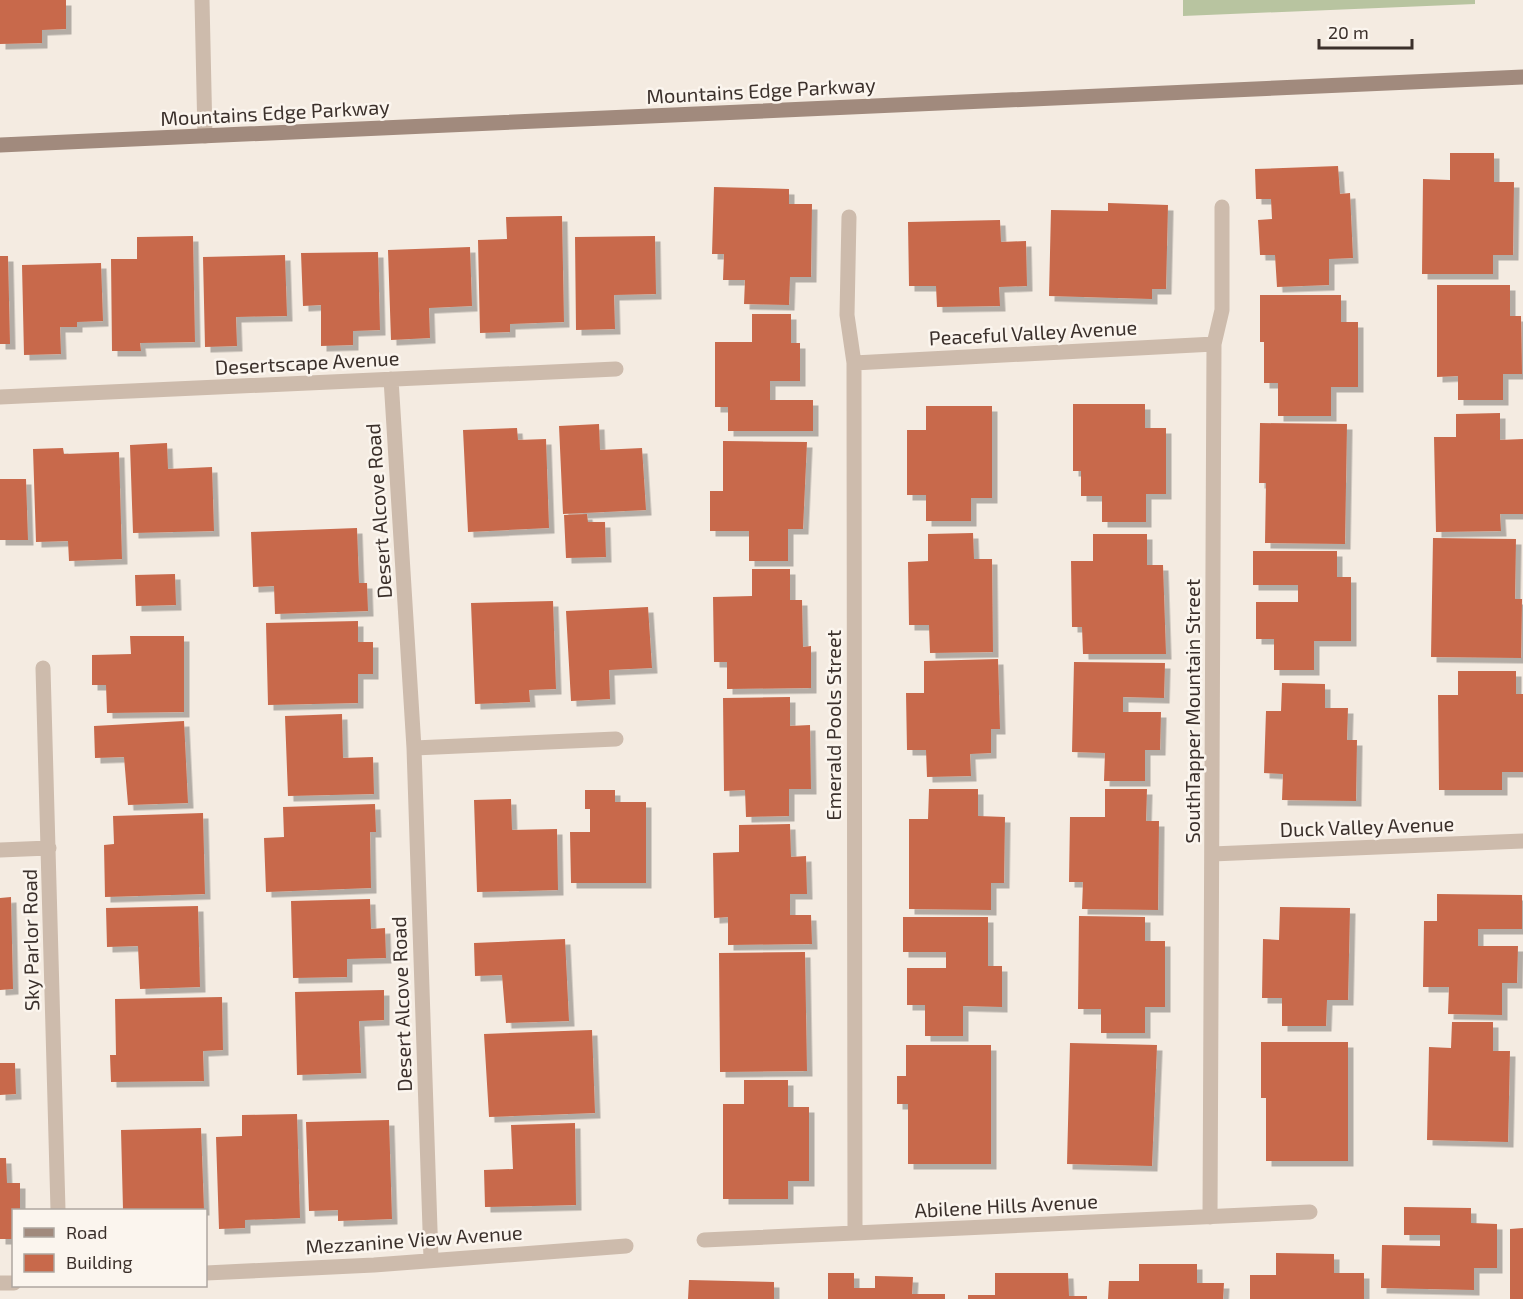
<svg xmlns="http://www.w3.org/2000/svg" width="1523" height="1299" viewBox="0 0 1523 1299" font-family="'Exo 2',sans-serif">
	<style>
		.green { fill: #b8c4a0 }
		.building { fill: #c8694b; filter: url(#shadow) }
		.lines { fill: none; stroke-linecap: round; stroke-linejoin: round }
		.street { stroke: #cdbbac; stroke-width: 15 }
		.secondary { stroke: #a18a7d; stroke-width: 15 }
		.labels { text-anchor: middle; dominant-baseline: central; stroke-width: 5; stroke-linejoin: round; paint-order: stroke }
		.street-label { font-size: 20px; fill: #3b302b; stroke: #fbf5ee }
	</style>
	<defs>
		<filter id="shadow"><feDropShadow dx="5.5" dy="5.5" stdDeviation="0" flood-color="#0004"/></filter>
	</defs>
	<rect width="100%" height="100%" fill="#f4ebe1"/>
	<path class="green" d="M1183 0H1475V4L1183 16Z"/>
	<path class="building" d="M0 0H66V29L42 30V43L0 44Z
		M1450 153H1494V182H1514L1513 255H1493V274H1422L1423 179 1450 180Z
		M1338 166 1340 194 1350 193 1353 258 1329 259V285L1277 287 1275 255H1260L1258 220 1272 219 1271 199H1256L1255 169Z
		M714 187 789 189V204H812L811 277H790L789 305 744 304 745 280H723L724 254H712Z
		M1108 203 1168 205 1166 289H1152V299L1049 296 1051 210 1108 211Z
		M562 216 564 322 510 324V332L480 333 478 240 507 239 506 217Z
		M1000 220 1001 242 1026 241 1027 286 999 287 1000 306 937 307 936 286H909L908 222Z
		M193 236 195 342 140 343 141 351H112L111 259H137V237Z
		M655 236 656 294 614 295 615 329 576 330 575 237Z
		M470 247 472 306 429 308 430 338 391 340 388 250Z
		M378 252 380 330 353 331V345L321 346V305L303 306 301 253Z
		M285 255 287 316 236 317 237 346 205 347 203 257Z
		M0 256H8L10 344H0Z
		M101 263 103 321 77 322V327H60L61 354 24 355 22 265Z
		M1437 285H1510V316H1521L1522 374H1503V400H1458V376L1437 377Z
		M1260 295H1341V322H1358V387H1331V416H1278V383H1264V342H1260Z
		M752 314H791V343H800V381H770V400H813V431H728V407H715V342H752Z
		M1073 404H1145V428H1166V494H1146V522H1102V496H1081V471H1073Z
		M926 406H992V498H971V521H926V495H907V430H926Z
		M1500 413V440L1523 439V514H1500L1501 531 1436 532 1434 437H1456V414Z
		M1260 423 1347 424 1345 544 1265 543 1266 483H1259Z
		M599 424 600 450 642 448 646 510 563 514 559 426Z
		M517 428 518 440 546 439 549 528 468 532 463 430Z
		M723 441 807 442 803 529H788V561H749V531H710V491H723Z
		M167 443 168 469 212 467 214 531 133 533 130 445Z
		M63 448 64 454 119 452 122 559 69 561 68 541 36 542 33 449Z
		M0 479H26L28 540H0Z
		M587 514 588 522H605L606 557 566 558 564 515Z
		M357 528 359 583H367L368 611 275 614 274 586 253 587 251 532Z
		M973 533 974 559H992L993 652 930 653 929 625H909L908 562 928 561V534Z
		M1093 534H1147V565H1163L1166 654H1083L1082 627H1072L1071 561H1093Z
		M1433 538 1516 539 1515 599H1522L1521 658 1431 657Z
		M1253 551H1337V577H1351V641H1314V670H1274V639H1256V602H1298V585H1253Z
		M752 569H790V600H802L803 647 811 646V688L727 689V662H714L713 597 752 596Z
		M175 574 176 605 136 606 135 575Z
		M553 601 556 689 529 690 530 702 475 704 471 603Z
		M648 607 652 668 609 670 610 699 571 701 566 611Z
		M358 621V642H373V674H358V703L268 705 266 623Z
		M130 636H184V712L107 713 106 685H92V655L131 654Z
		M998 659 1000 729H991V753L970 754 971 776 927 777 926 750H907L906 693H924V661Z
		M1074 662 1165 663 1164 698 1123 697V712H1161L1160 750H1145V781H1104L1105 753 1072 752Z
		M1458 671H1516V694H1523V772H1502V790H1439L1438 695H1458Z
		M1282 683 1325 684V708H1348L1347 740H1357L1356 801 1282 800 1283 774 1264 773 1266 711H1281Z
		M790 697V726L810 725 811 789H789V816L746 817 745 790 724 791 723 698Z
		M342 714 343 758 373 757 374 794 288 796 285 716Z
		M184 721 188 803 128 805 124 757 95 758 94 726Z
		M929 789H978V816L1005 817 1004 883H991V910L909 909V819H928Z
		M1105 789H1147L1146 821H1159L1158 910 1082 909 1083 882H1069L1070 817H1105Z
		M585 790H615V802H646V883H571L570 832H590V809H585Z
		M511 799 512 830 557 829 558 890 477 892 474 800Z
		M375 804 376 832H370L371 888 266 892 264 838 284 837 283 807Z
		M203 813 205 894 105 897 104 845 114 844 113 816Z
		M790 824 791 857 806 856 807 894H790V915H811L812 944 728 945V917L714 918 713 853 739 852V825Z
		M1437 894 1522 895V929H1478V946H1518L1517 983H1502V1015L1448 1014 1449 987H1423L1424 921H1437Z
		M11 897 13 989 0 990V898Z
		M370 899 371 929 385 928 386 958 347 959V977L293 978 291 901Z
		M198 906 200 987 140 989 138 946 107 947 106 908Z
		M1280 907 1350 908 1348 1000H1327L1326 1026H1282V998H1262L1263 939 1279 940Z
		M1079 916 1145 917V941H1165V1007H1145V1033H1101V1009H1078Z
		M903 917H988V966H1002V1007L963 1006V1036H925V1005H907V968H946V952H903Z
		M565 939 569 1021 506 1023 502 975 475 976 474 943Z
		M805 952 807 1071 720 1072 719 953Z
		M384 990V1020L359 1021 361 1073 297 1075 295 992Z
		M222 997 223 1050 203 1051 204 1081 111 1082 110 1055H116L115 999Z
		M1452 1022H1493V1051H1510L1508 1142 1427 1140 1429 1047 1451 1048Z
		M592 1030 595 1113 489 1117 484 1034Z
		M1261 1042H1348V1161H1266V1098H1261Z
		M1070 1043 1157 1045 1152 1166 1067 1164Z
		M906 1045H991V1164H908V1104H897V1076H906Z
		M0 1063H15L16 1094 0 1095Z
		M744 1080H788V1107H809V1181H788V1199H723V1104H744Z
		M297 1114 300 1218 245 1220V1228L219 1229 216 1137 242 1136V1115Z
		M389 1120 392 1219 338 1221V1210L309 1211 306 1122Z
		M575 1123 576 1205 485 1207 484 1170 513 1169 511 1125Z
		M201 1128 204 1210H123L121 1130Z
		M0 1158H6L7 1183H20V1210H14V1239H0Z
		M1404 1207 1471 1208V1223L1497 1224V1268H1474V1290L1381 1288 1382 1245 1440 1246V1235H1404Z
		M1523 1228V1299H1510V1229Z
		M1276 1253 1334 1254V1273H1364V1299H1250V1275H1276Z
		M1139 1264H1197V1283H1224L1223 1299H1108L1109 1281H1139Z
		M828 1273H854V1288H875V1276L913 1277 912 1294H945V1299H828Z
		M995 1273H1068L1069 1296H1087V1299H968V1295H995Z
		M689 1280 774 1282V1299H688Z"/>
	<g class="lines">
		<path class="street" d="M202 0 205 136
			M849 217 847 315 854 363 855 1233
			M854 363 1214 344
			M391 379 414 748 431 1259
			M0 397 616 369
			M43 668 58 1210
			M414 748 616 739
			M0 850 49 848
			M1212 854 1523 841
			M1210 1217 1214 344 1222 310V207
			M704 1240 1310 1212
			M206 1273 374 1265 626 1246
			M0 1283H14"/>
		<path class="secondary" d="M0 145 1523 77"/>
	</g>
	<g class="labels">
		<g class="street-label">
			<text transform="translate(761 90) rotate(-3)">Mountains Edge Parkway</text>
			<text transform="translate(275 112) rotate(-3)">Mountains Edge Parkway</text>
			<text transform="translate(1033 332) rotate(-3)">Peaceful Valley Avenue</text>
			<text transform="translate(307 362) rotate(-3)">Desertscape Avenue</text>
			<text transform="translate(378 511) rotate(-94)">Desert Alcove Road</text>
			<text transform="translate(1192 711) rotate(-90)">SouthTapper Mountain Street</text>
			<text transform="translate(833 725) rotate(-90)">Emerald Pools Street</text>
			<text transform="translate(1367 826) rotate(-2)">Duck Valley Avenue</text>
			<text transform="translate(30 940) rotate(-91)">Sky Parlor Road</text>
			<text transform="translate(401 1004) rotate(-92)">Desert Alcove Road</text>
			<text transform="translate(1006 1205) rotate(-3)">Abilene Hills Avenue</text>
			<text transform="translate(414 1239) rotate(-4)">Mezzanine View Avenue</text>
		</g>
	</g>
	<rect x="12" y="1209" width="195" height="78" fill="#fbf5ee" stroke="#aea6a0" stroke-width="1.5"/>
	<rect x="24" y="1228" width="30" height="9" fill="#a18a7d" stroke="#aea6a0" stroke-width="1.5"/>
	<text x="66" y="1239" font-size="18" fill="#3b302b">Road</text>
	<rect x="24" y="1254" width="30" height="18" fill="#c8694b" stroke="#aea6a0" stroke-width="1.5"/>
	<text x="66" y="1269" font-size="18" fill="#3b302b">Building</text>
	<path d="M1319 39v9h93v-9" fill="none" stroke="#3b302b" stroke-width="3"/>
	<text x="1328" y="39" font-size="18" fill="#3b302b" stroke="#fbf5ee" stroke-width="4.5" paint-order="stroke">20 m</text>
</svg>
